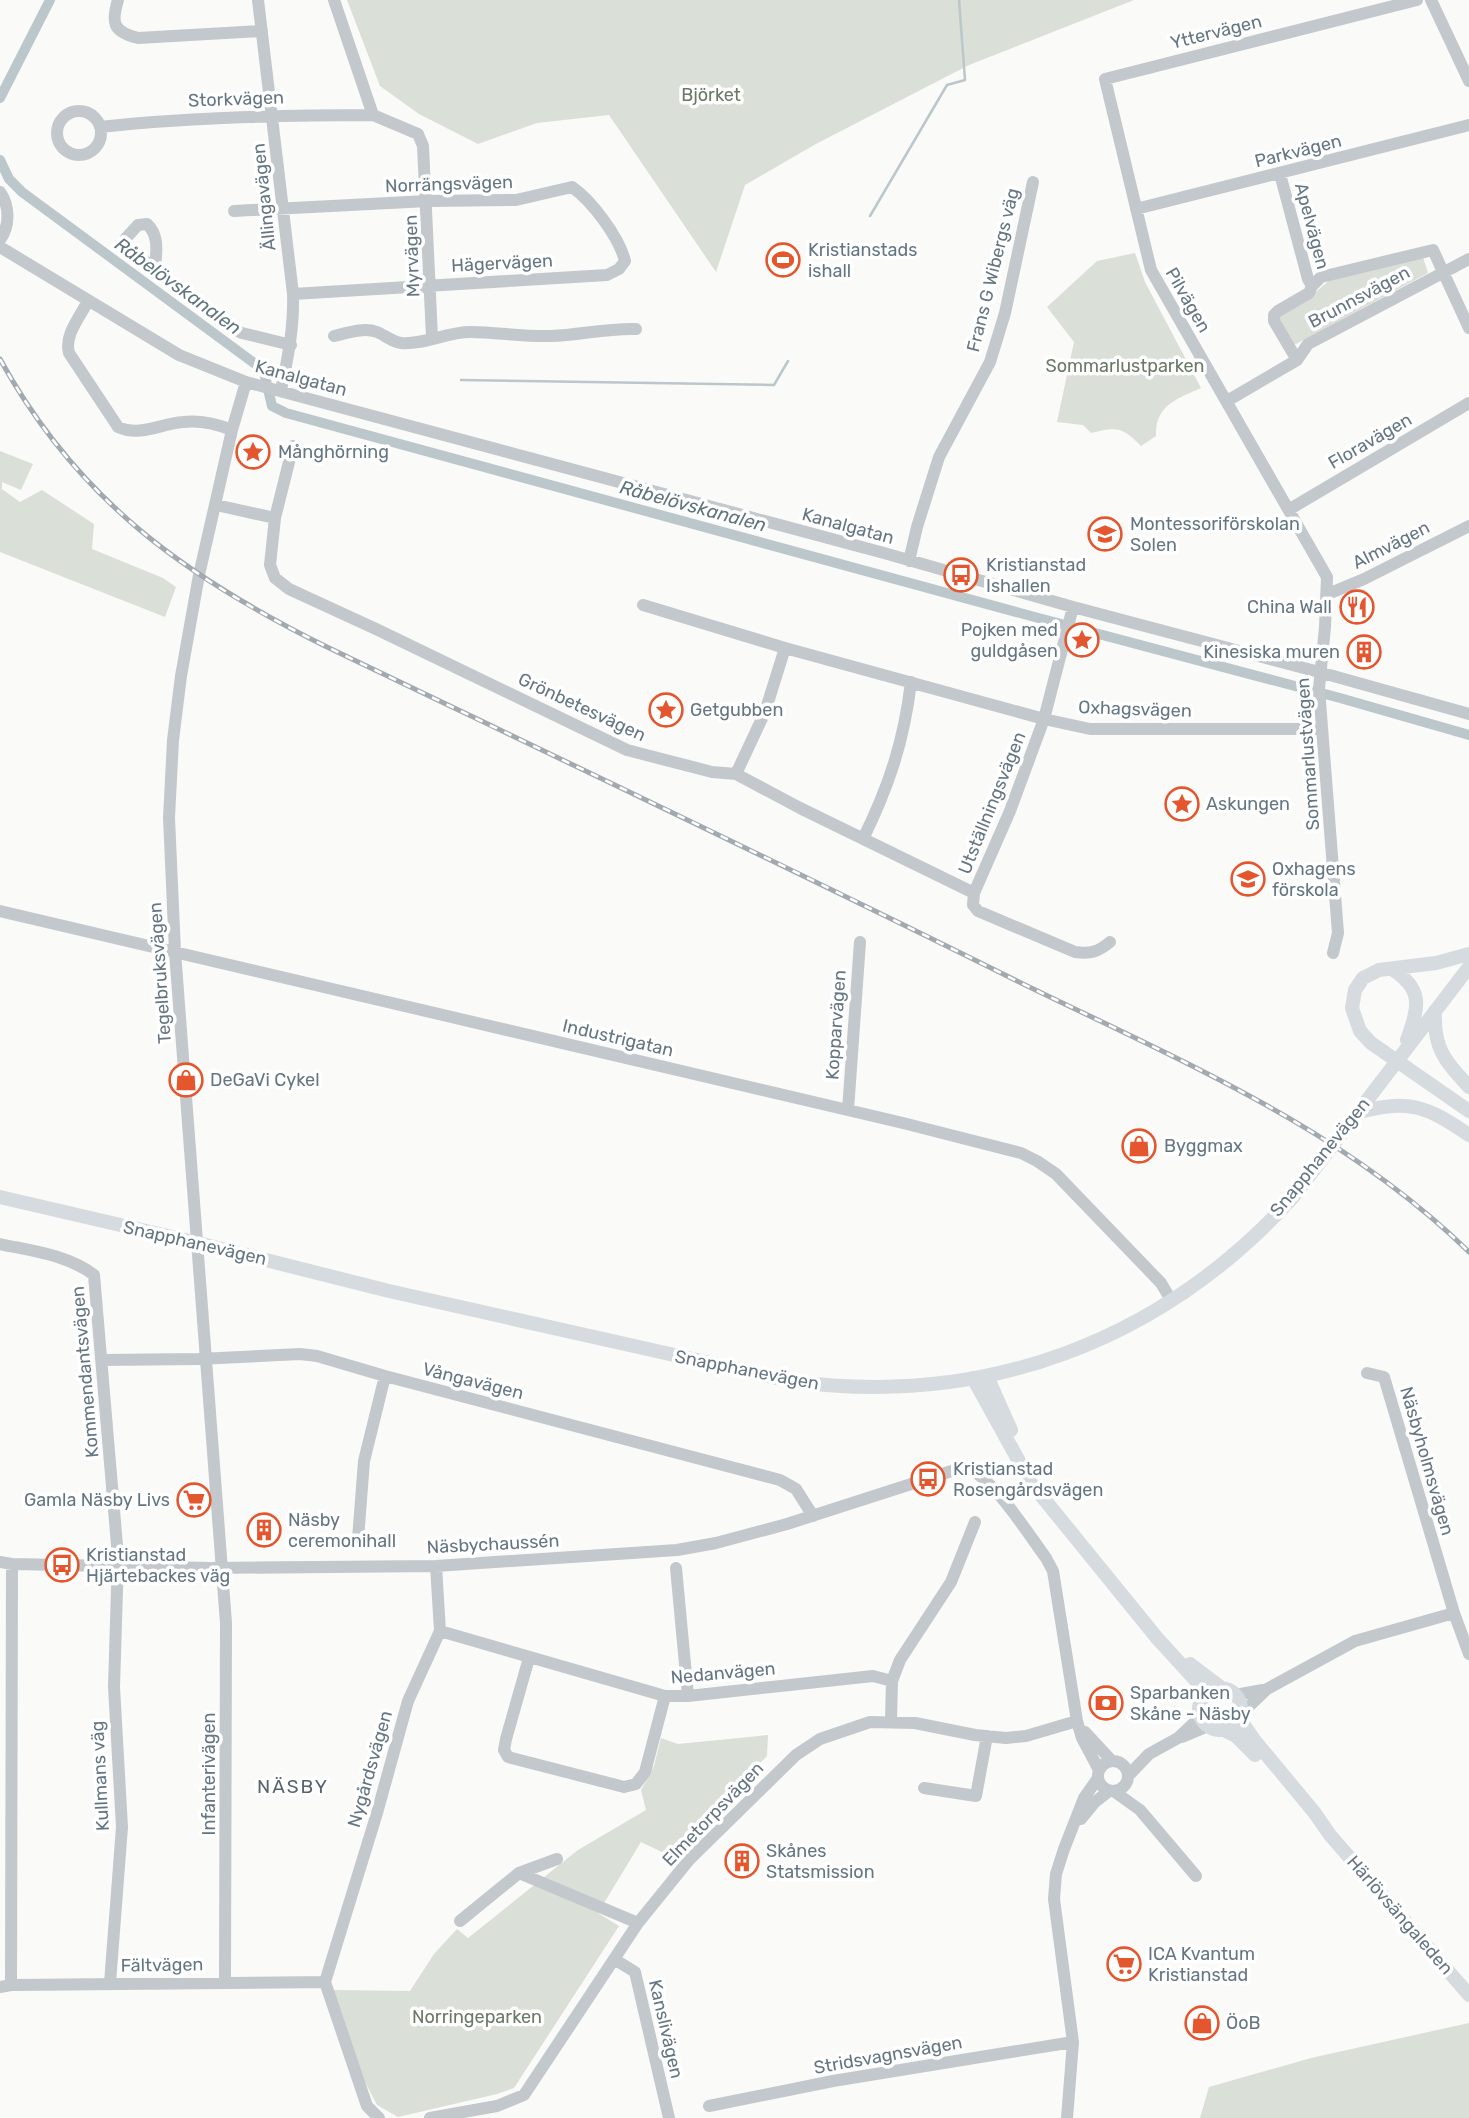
<svg xmlns="http://www.w3.org/2000/svg" width="1469" height="2118" viewBox="0 0 1469 2118" font-family="Rubik,sans-serif">
	<style>
		.green { fill: #dadfd7 }
		.lines { fill: none; stroke-linecap: round; stroke-linejoin: round }
		.stream { stroke: #bbc7cb; stroke-width: 2.5 }
		.canal { stroke: #bbc7cb; stroke-width: 10 }
		.minor { stroke: #c3c8cc; stroke-width: 12 }
		.major { stroke: #d6dbdf; stroke-width: 14 }
		.rail-casing { stroke: #a2aab0; stroke-width: 5 }
		.rail { stroke: #fff; stroke-width: 2.5; stroke-dasharray: 8; stroke-linecap: butt }
		.labels { text-anchor: middle; dominant-baseline: central; stroke-width: 7; stroke-linejoin: round; paint-order: stroke }
		.street-label { font-size: 18px; fill: #657683; stroke: #fff }
		.park-label { font-size: 18px; fill: #687a64; stroke: #fff }
		.poi-label { font-size: 18px; fill: #657683; stroke: #fff; text-anchor: start }
		.water-label { font-size: 19px; font-style: italic; fill: #60757c; stroke: #fff }
		.neighbourhood-label { font-size: 19px; letter-spacing: 2px; fill: #57646e; stroke: #fff }
	</style>
	<rect width="100%" height="100%" fill="#fafaf8"/>
	<path class="green" d="M347 0H1134L969 65 814 145 745 185 716 272 609 115 537 123 478 144 419 114 380 86Z
		M1135 253 1145 282 1201 388C1177 399 1155 405 1156 436L1141 446C1122 426 1116 427 1091 433L1083 425 1057 422 1074 342 1047 307 1097 261Z
		M1423 257 1428 273 1296 344 1292 343 1279 320V315L1311 296 1331 279Z
		M0 451 33 464 21 490 2 482V489L20 502 42 490 94 524 92 549 163 578 176 587 165 617 0 552Z
		M768 1735 767 1756 670 1856 641 1842 598 1913 619 1926 514 2088 497 2094 398 2117 377 2105 364 2080 333 1990 410 1991 434 1954 457 1929 468 1938 578 1850 646 1810 641 1790 654 1766 661 1738 678 1744Z
		M1469 2023V2118H1200L1209 2087 1311 2058Z"/>
	<g class="lines">
		<path class="stream" d="M870 216 947 85 965 80 959 0
			M461 380 774 385 788 361"/>
		<path class="canal" d="M0 98 50 0
			M0 160 9 179 22 192 258 366 264 372 272 406 286 413 1031 616 1340 698 1469 735"/>
		<path class="minor" d="M118 0C111 23 113 32 138 38L262 31
			M258 0 293 294C294 327 288 358 281 390
			M334 0 373 115 418 134 423 146 432 337
			M1431 0 1469 81
			M57 133a22 22 0 1 1 44 0a22 22 0 1 1-44 0Z
			M100 127C191 117 282 115 373 115
			M1280 174 1308 279 1312 286
			M0 192C10 206 10 226 0 240
			M1136 209 1469 125
			M234 211 428 201 516 200 572 187C592 201 619 237 625 261L619 269 607 275 293 294
			M0 247 179 355 246 382 884 553 1073 607 1319 672 1469 714
			M155 269C156 253 160 236 147 224L138 225 126 238V246L227 326 242 333 291 345
			M88 301C80 317 64 335 69 353L118 427C140 437 160 424 183 422 199 420 217 424 232 430
			M334 336C347 333 364 327 377 332 385 335 392 342 401 343 424 345 447 332 470 332 497 332 523 337 551 336 580 335 607 328 636 329
			M1297 360 1274 321V315L1278 311 1309 293 1312 286 1321 277 1433 250 1469 328
			M1227 401 1297 360 1308 344 1469 259
			M293 446 275 518 270 565 275 578 289 589 376 629 627 750 712 772 736 774 800 808 974 893
			M216 505 275 518
			M1290 509 1469 403
			M909 561 917 527 939 457 990 362 1005 313 1033 182
			M1328 594 1364 579 1469 526
			M643 605 785 648 1044 719 1090 729H1322
			M1073 607 1044 719 1010 811 974 893 973 905 978 911 1075 952C1091 954 1098 952 1110 942
			M736 774 765 712 785 648
			M863 839C889 786 904 741 911 682
			M0 911 903 1123 1021 1153 1037 1161 1056 1174 1161 1283 1171 1300
			M1333 953 1338 933 1319 689 1325 627 1327 577 1151 270 1105 79 1417 0
			M848 1110 860 942
			M0 1244C32 1251 68 1255 94 1275L118 1557 114 1687 122 1827 110 1983
			M102 1360 199 1359 300 1354 317 1356 385 1376 780 1480 796 1489 813 1516
			M1367 1373 1384 1377 1454 1613
			M358 1539 364 1461 385 1376
			M0 1562 12 1564 212 1568 436 1566 677 1550 716 1543 787 1524 964 1467C990 1473 1029 1535 1046 1558L1053 1571 1077 1721 1082 1738 1099 1770
			M676 1568 688 1696
			M440 1631 665 1696H688L873 1676 892 1681
			M529 1658 506 1739 504 1750 508 1757 624 1787 636 1784 645 1772 665 1696
			M1235 1695 1263 1690
			M1241 1714 1267 1689 1355 1641 1454 1613 1469 1654
			M891 1721 892 1681 900 1660 951 1582 975 1522
			M1085 1732 1112 1761
			M1182 1737 1208 1726
			M1098 1776a15 15 0 1 1 30 0a15 15 0 1 1-30 0Z
			M1129 1775 1149 1754 1178 1738 1198 1719 1199 1708
			M924 1788 976 1796 987 1736
			M1115 1792 1140 1810 1196 1876
			M1081 1819 1095 1802 1109 1791
			M519 1873 638 1923
			M460 1921 519 1873 557 1859
			M614 1959 635 1972 669 2118
			M225 1981 226 1623 175 952 169 818 173 740 181 676 199 575 232 430 246 382
			M325 1982 377 1813 408 1701 440 1631 436 1566
			M325 1982 367 2106 379 2118
			M11 1985 12 1564
			M0 1987 11 1985 325 1982
			M709 2106 833 2081 1073 2042
			M430 2118 497 2106 524 2095 638 1923 689 1860 796 1755 820 1739 870 1722 915 1723 975 1735 1006 1738 1026 1736 1077 1721
			M1067 2118 1073 2042 1054 1899 1056 1874 1064 1849 1084 1798 1098 1778"/>
		<path class="major" d="M1469 954 1436 963 1379 970 1363 978 1355 990 1352 1008 1360 1031 1371 1043 1469 1111
			M1392 969C1425 990 1418 1008 1407 1040
			M1435 1011C1433 1048 1445 1061 1469 1087
			M1357 1113C1407 1098 1427 1106 1469 1135
			M0 1197 198 1243 389 1291 790 1381C984 1408 1161 1342 1293 1197L1469 967
			M987 1376 1011 1430
			M973 1378 1031 1483 1157 1638 1199 1684 1204 1694 1201 1703
			M1190 1664 1223 1689
			M1199 1709a21 21 0 1 1 42 0a21 21 0 1 1-42 0Z
			M1239 1718 1255 1741 1314 1812 1330 1835 1469 1995
			M1224 1730 1236 1736 1255 1755"/>
		<defs>
			<path id="rail" d="M0 359C78 501 186 577 327 647 554 756 782 864 1007 976 1169 1056 1338 1124 1469 1252"/>
		</defs>
		<use href="#rail" class="rail-casing"/>
		<use href="#rail" class="rail"/>
	</g>
	<defs>
		<symbol id="stadium-ring" viewBox="-11 -11 22 22"><circle r="9.5" fill="#fff" stroke="#e4572e" stroke-width="1.5"/><path d="M0-5a6.5 5 0 1 0 0 10a6.5 5 0 1 0 0-10ZM-3.5-1.8h7v3.6h-7Z" fill="#e4572e"/></symbol>
		<symbol id="sight-ring" viewBox="-11 -11 22 22"><circle r="9.5" fill="#fff" stroke="#e4572e" stroke-width="1.5"/><path d="M0-6L1.8-2.2L6-1.7L2.9 1.2L3.7 5.4L0 3.3L-3.7 5.4L-2.9 1.2L-6-1.7L-1.8-2.2Z" fill="#e4572e"/></symbol>
		<symbol id="school-ring" viewBox="-11 -11 22 22"><circle r="9.5" fill="#fff" stroke="#e4572e" stroke-width="1.5"/><path d="M0-5L7-2L0 1L-7-2ZM-4 1L0 2.5L4 1V4Q0 6-4 4Z" fill="#e4572e"/></symbol>
		<symbol id="bus-ring" viewBox="-11 -11 22 22"><circle r="9.5" fill="#fff" stroke="#e4572e" stroke-width="1.5"/><path d="M-5-6H5V4H4V6H2V4H-2V6H-4V4H-5ZM-3.5-4V0h7V-4ZM-3.5 1.2v1.5H-2V1.2ZM2 1.2v1.5H3.5V1.2Z" fill="#e4572e"/></symbol>
		<symbol id="restaurant-ring" viewBox="-11 -11 22 22"><circle r="9.5" fill="#fff" stroke="#e4572e" stroke-width="1.5"/><path d="M-5-6h1v4h1v-4h1v4h1v-4h1v5L-1.5 .5V6h-2V.5L-5-1ZM5-6V6H3V1.5H1.5Q1.5-4 5-6Z" fill="#e4572e"/></symbol>
		<symbol id="building-ring" viewBox="-11 -11 22 22"><circle r="9.5" fill="#fff" stroke="#e4572e" stroke-width="1.5"/><path d="M-4-6H4V6H1V3H-1V6H-4ZM-2.5-4.3h1.7v1.8h-1.7ZM.8-4.3h1.7v1.8H.8ZM-2.5-1h1.7V.8h-1.7ZM.8-1h1.7V.8H.8Z" fill="#e4572e"/></symbol>
		<symbol id="shop-ring" viewBox="-11 -11 22 22"><circle r="9.5" fill="#fff" stroke="#e4572e" stroke-width="1.5"/><path d="M-5-2.5h2.3a2.7 3.5 0 0 1 5.4 0H5L5.5 6h-11ZM-1.5-2.5h3a1.5 2.3 0 0 0-3 0Z" fill="#e4572e"/></symbol>
		<symbol id="supermarket-ring" viewBox="-11 -11 22 22"><circle r="9.5" fill="#fff" stroke="#e4572e" stroke-width="1.5"/><path d="M-6-5.5h2.5l.6 2H6L4.5 2H-2.5L-4.4-4H-6ZM-1.5 3.2a1.3 1.3 0 1 0 .1 0ZM3 3.2a1.3 1.3 0 1 0 .1 0Z" fill="#e4572e"/></symbol>
		<symbol id="bank-ring" viewBox="-11 -11 22 22"><circle r="9.5" fill="#fff" stroke="#e4572e" stroke-width="1.5"/><path d="M-6-4H6V4H-6ZM0-2.3a2.3 2.3 0 1 0 0 4.6a2.3 2.3 0 1 0 0-4.6Z" fill="#e4572e"/></symbol>
	</defs>
	<g fill-rule="evenodd">
		<use href="#stadium-ring" x="764" y="241" width="38" height="38"/>
		<use href="#sight-ring" x="234" y="433" width="38" height="38"/>
		<use href="#school-ring" x="1086" y="515" width="38" height="38"/>
		<use href="#bus-ring" x="942" y="556" width="38" height="38"/>
		<use href="#restaurant-ring" x="1338" y="588" width="38" height="38"/>
		<use href="#sight-ring" x="1063" y="621" width="38" height="38"/>
		<use href="#building-ring" x="1345" y="633" width="38" height="38"/>
		<use href="#sight-ring" x="647" y="691" width="38" height="38"/>
		<use href="#sight-ring" x="1163" y="785" width="38" height="38"/>
		<use href="#school-ring" x="1229" y="860" width="38" height="38"/>
		<use href="#shop-ring" x="167" y="1061" width="38" height="38"/>
		<use href="#shop-ring" x="1120" y="1127" width="38" height="38"/>
		<use href="#bus-ring" x="909" y="1460" width="38" height="38"/>
		<use href="#supermarket-ring" x="175" y="1481" width="38" height="38"/>
		<use href="#building-ring" x="245" y="1511" width="38" height="38"/>
		<use href="#bus-ring" x="43" y="1546" width="38" height="38"/>
		<use href="#bank-ring" x="1087" y="1684" width="38" height="38"/>
		<use href="#building-ring" x="723" y="1842" width="38" height="38"/>
		<use href="#supermarket-ring" x="1105" y="1945" width="38" height="38"/>
		<use href="#shop-ring" x="1183" y="2004" width="38" height="38"/>
	</g>
	<g class="labels">
		<g class="street-label">
			<text transform="translate(1216 32) rotate(-14)">Yttervägen</text>
			<text transform="translate(236 99) rotate(-2)">Storkvägen</text>
			<text transform="translate(1298 151) rotate(-14)">Parkvägen</text>
			<text transform="translate(449 184) rotate(-2)">Norrängsvägen</text>
			<text transform="translate(264 197) rotate(-96)">Ällingavägen</text>
			<text transform="translate(1312 226) rotate(75)">Apelvägen</text>
			<text transform="translate(412 256) rotate(-92)">Myrvägen</text>
			<text transform="translate(502 263) rotate(-3)">Hägervägen</text>
			<text transform="translate(993 270) rotate(-76)">Frans G Wibergs väg</text>
			<text transform="translate(1359 297) rotate(-28)">Brunnsvägen</text>
			<text transform="translate(1188 300) rotate(60)">Pilvägen</text>
			<text transform="translate(301 378) rotate(15)">Kanalgatan</text>
			<text transform="translate(1370 441) rotate(-30)">Floravägen</text>
			<text transform="translate(848 526) rotate(15)">Kanalgatan</text>
			<text transform="translate(1391 545) rotate(-27)">Almvägen</text>
			<text transform="translate(582 707) rotate(25)">Grönbetesvägen</text>
			<text transform="translate(1135 709) rotate(2)">Oxhagsvägen</text>
			<text transform="translate(1308 754) rotate(-94)">Sommarlustvägen</text>
			<text transform="translate(992 803) rotate(-68)">Utställningsvägen</text>
			<text transform="translate(160 973) rotate(-94)">Tegelbruksvägen</text>
			<text transform="translate(836 1025) rotate(-86)">Kopparvägen</text>
			<text transform="translate(618 1038) rotate(13)">Industrigatan</text>
			<text transform="translate(1320 1157) rotate(-51)">Snapphanevägen</text>
			<text transform="translate(195 1243) rotate(13)">Snapphanevägen</text>
			<text transform="translate(747 1370) rotate(11)">Snapphanevägen</text>
			<text transform="translate(85 1372) rotate(-95)">Kommendantsvägen</text>
			<text transform="translate(473 1381) rotate(14)">Vångavägen</text>
			<text transform="translate(1427 1461) rotate(74)">Näsbyholmsvägen</text>
			<text transform="translate(493 1544) rotate(-3)">Näsbychaussén</text>
			<text transform="translate(723 1673) rotate(-5)">Nedanvägen</text>
			<text transform="translate(370 1769) rotate(-74)">Nygårdsvägen</text>
			<text transform="translate(209 1774) rotate(-90)">Infanterivägen</text>
			<text transform="translate(100 1776) rotate(-93)">Kullmans väg</text>
			<text transform="translate(713 1814) rotate(-46)">Elmetorpsvägen</text>
			<text transform="translate(1400 1915) rotate(49)">Härlövsängaleden</text>
			<text transform="translate(162 1965) rotate(-1)">Fältvägen</text>
			<text transform="translate(666 2029) rotate(77)">Kanslivägen</text>
			<text transform="translate(888 2055) rotate(-10)">Stridsvagnsvägen</text>
		</g>
		<g class="park-label">
			<text x="711" y="95">Björket</text>
			<text x="1125" y="366">Sommarlustparken</text>
			<text x="477" y="2017">Norringeparken</text>
		</g>
		<g class="poi-label">
			<text x="808" y="250">Kristianstads<tspan x="808" dy="21">ishall</tspan></text>
			<text x="278" y="452">Månghörning</text>
			<text x="1130" y="524">Montessoriförskolan<tspan x="1130" dy="21">Solen</tspan></text>
			<text x="986" y="565">Kristianstad<tspan x="986" dy="21">Ishallen</tspan></text>
			<text x="1332" y="607" text-anchor="end">China Wall</text>
			<text x="1058" y="630" text-anchor="end">Pojken med<tspan x="1058" dy="21">guldgåsen</tspan></text>
			<text x="1340" y="652" text-anchor="end">Kinesiska muren</text>
			<text x="690" y="710">Getgubben</text>
			<text x="1206" y="804">Askungen</text>
			<text x="1272" y="869">Oxhagens<tspan x="1272" dy="21">förskola</tspan></text>
			<text x="210" y="1080">DeGaVi Cykel</text>
			<text x="1164" y="1146">Byggmax</text>
			<text x="953" y="1469">Kristianstad<tspan x="953" dy="21">Rosengårdsvägen</tspan></text>
			<text x="170" y="1500" text-anchor="end">Gamla Näsby Livs</text>
			<text x="288" y="1520">Näsby<tspan x="288" dy="21">ceremonihall</tspan></text>
			<text x="86" y="1555">Kristianstad<tspan x="86" dy="21">Hjärtebackes väg</tspan></text>
			<text x="1130" y="1693">Sparbanken<tspan x="1130" dy="21">Skåne - Näsby</tspan></text>
			<text x="766" y="1851">Skånes<tspan x="766" dy="21">Statsmission</tspan></text>
			<text x="1148" y="1954">ICA Kvantum<tspan x="1148" dy="21">Kristianstad</tspan></text>
			<text x="1226" y="2023">ÖoB</text>
		</g>
		<g class="water-label">
			<text transform="translate(178 286) rotate(36)">Råbelövskanalen</text>
			<text transform="translate(693 506) rotate(15)">Råbelövskanalen</text>
		</g>
		<g class="neighbourhood-label">
			<text x="293" y="1786">NÄSBY</text>
		</g>
	</g>
</svg>
